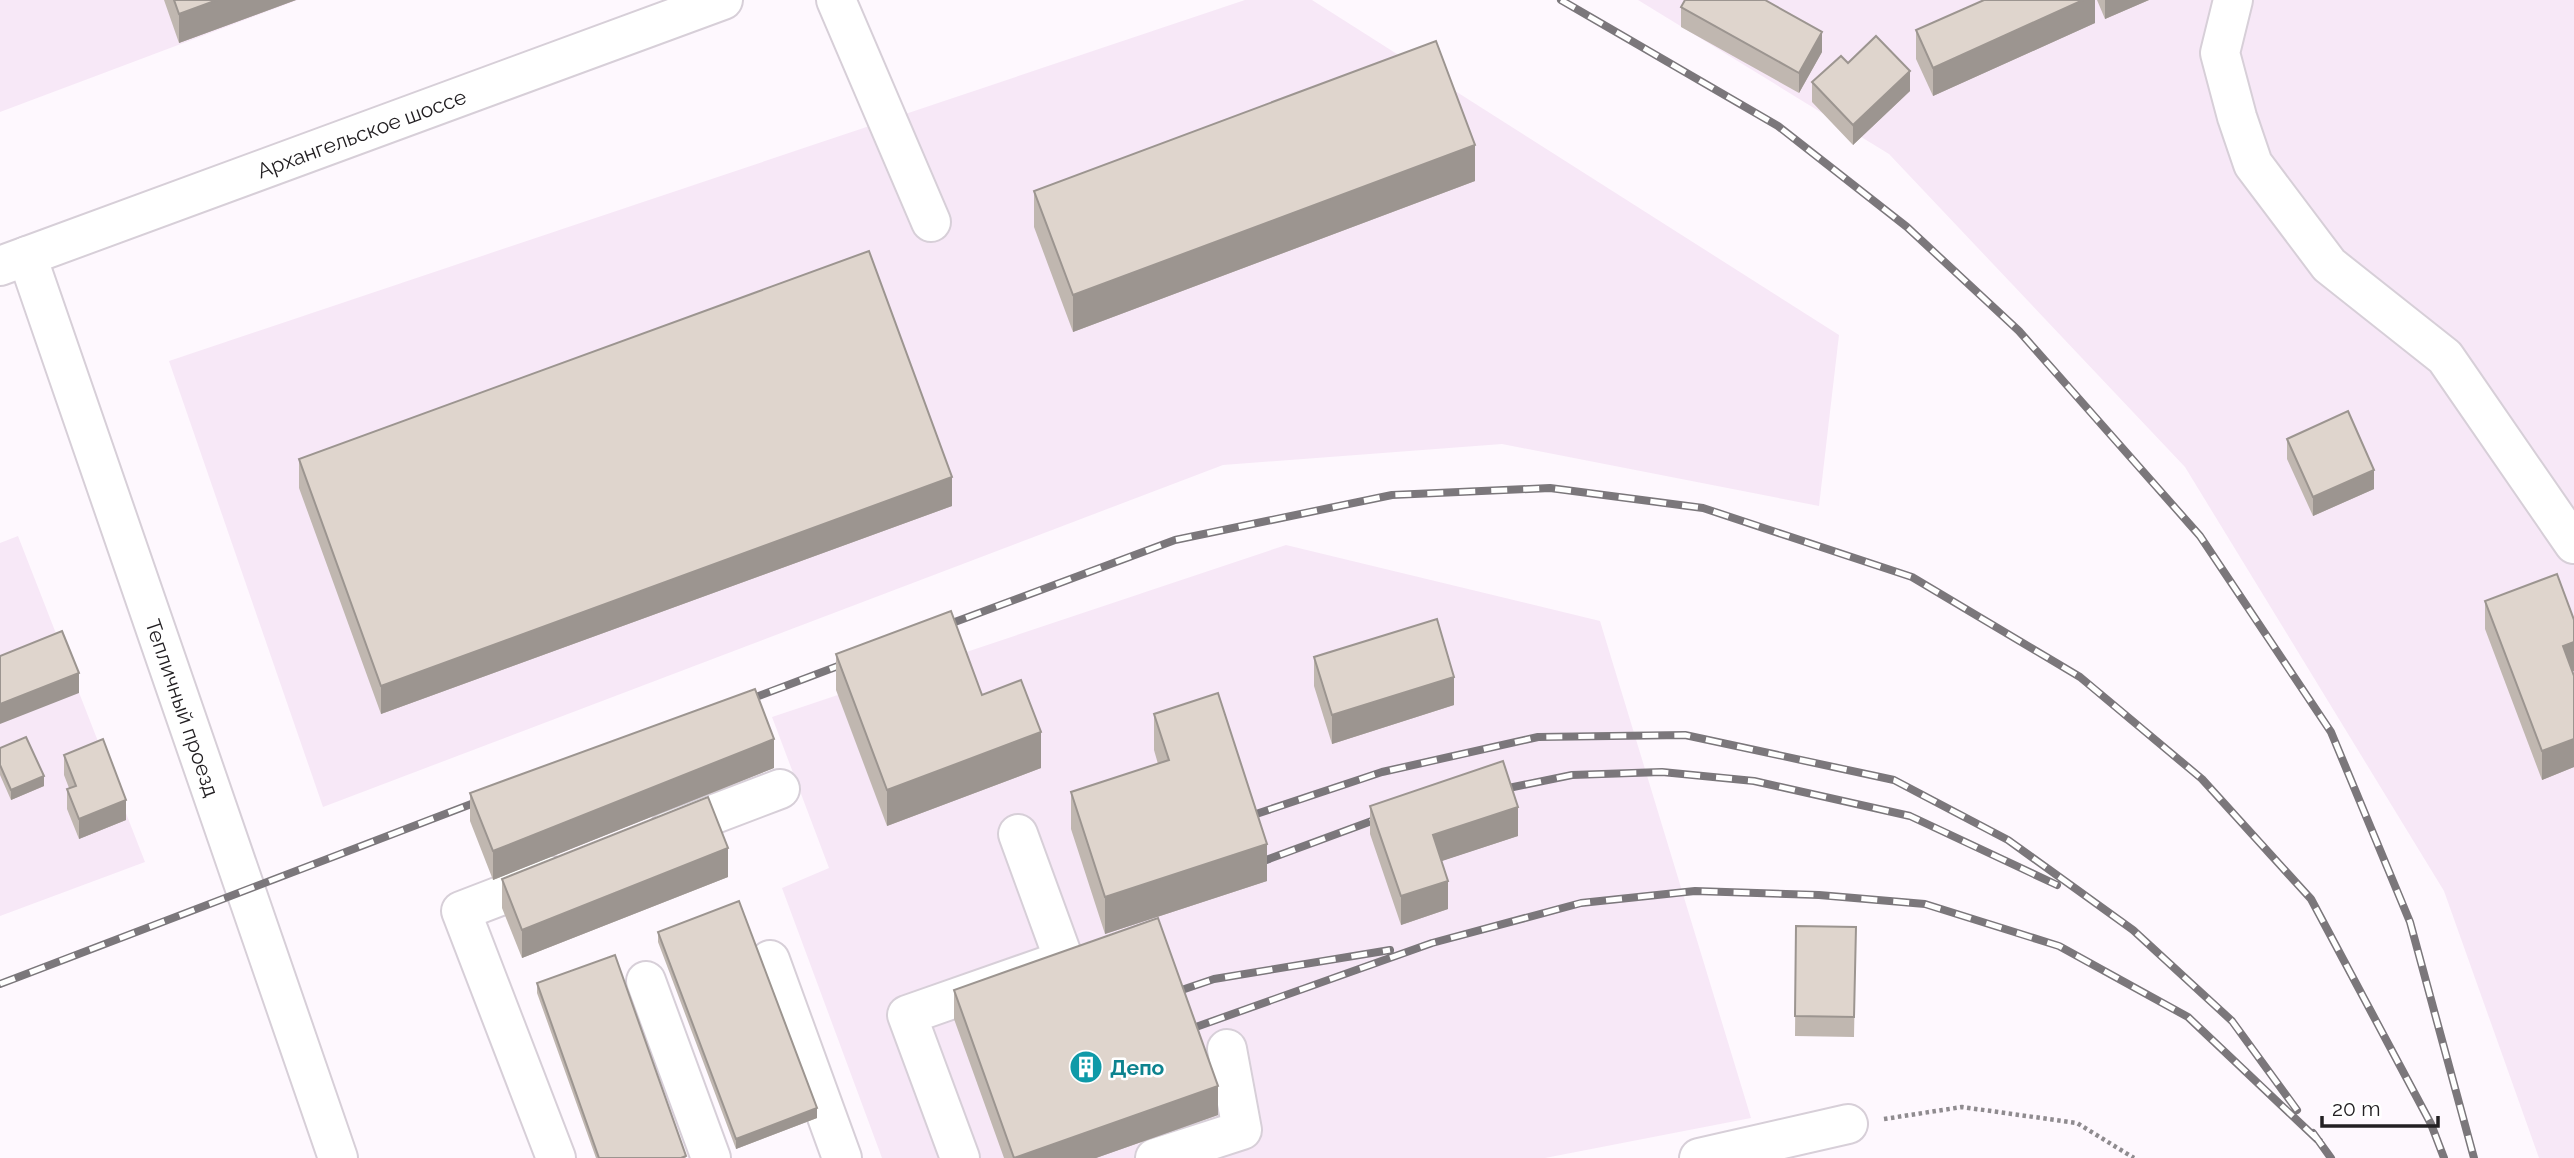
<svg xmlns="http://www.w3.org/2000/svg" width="2574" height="1158" viewBox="0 0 2574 1158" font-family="Raleway,sans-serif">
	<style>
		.built { fill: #f7e8f7 }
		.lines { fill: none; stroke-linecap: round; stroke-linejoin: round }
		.minor-casing { stroke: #d7cfd8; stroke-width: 42 }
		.major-casing { stroke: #d7cfd8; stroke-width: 42 }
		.path { stroke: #8f8b8f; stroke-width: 4.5; stroke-dasharray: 3.5 3.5; stroke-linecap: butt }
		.minor { stroke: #fff; stroke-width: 38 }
		.major { stroke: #fff; stroke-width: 38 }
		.rail-casing { stroke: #7b777b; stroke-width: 8 }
		.rail { stroke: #fff; stroke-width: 5; stroke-dasharray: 16; stroke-linecap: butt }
		.wall { fill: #c0b7b0 }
		.shaded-wall { fill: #9c9590 }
		.building { fill: #dfd5cd; stroke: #9c9590; stroke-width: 2 }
		.labels { text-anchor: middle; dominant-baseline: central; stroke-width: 5; stroke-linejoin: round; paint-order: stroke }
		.street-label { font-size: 21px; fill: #232023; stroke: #fff }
		.culture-label { font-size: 21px; font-weight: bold; fill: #0d838f; stroke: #fff; text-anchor: start }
	</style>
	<rect width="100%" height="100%" fill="#fef8fe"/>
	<path class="built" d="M0 0H298L0 112Z
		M1245 0H1312L1839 335 1819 506 1502 444 1223 465 323 807 169 361Z
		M1638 0H2574V1158H2539L2444 891 2185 467 1889 154Z
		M18 536 145 862 0 916V543Z
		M1286 545 1600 621 1751 1118 1545 1158H882L782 888 829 868 772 717Z"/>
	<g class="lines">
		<defs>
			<g id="minor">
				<path d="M836 0 931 222"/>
				<path d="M2233 0 2220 53 2237 117 2253 164 2329 265 2445 357 2574 544"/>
				<path id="s1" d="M27 256 338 1158"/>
				<path d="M667 832 780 789"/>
				<path d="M552 876 461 911 556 1158"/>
				<path d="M770 960 842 1158"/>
				<path d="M646 981 711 1158"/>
				<path d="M960 1158 907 1015 1064 960 1018 834"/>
				<path d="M1155 1158 1242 1130 1227 1049"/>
				<path d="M1699 1158 1848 1124"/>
			</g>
			<g id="major">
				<path id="s2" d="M0 266 723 0"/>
			</g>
		</defs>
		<use href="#minor" class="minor-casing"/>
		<use href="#major" class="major-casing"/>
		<path class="path" d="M1884 1119 1962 1107 2077 1123 2134 1158"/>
		<use href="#minor" class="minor"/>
		<use href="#major" class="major"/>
		<defs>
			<path id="rail" d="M1561 0 1778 126 1907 227 2019 331 2200 536 2331 732 2410 922 2474 1158
				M936 629 1175 540 1392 495 1550 488 1703 508 1912 577 2080 677 2202 779 2311 899 2431 1124 2444 1158
				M740 703 854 660
				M1494 791 1572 775 1662 772 1754 781 1910 816 2057 885
				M1238 820 1382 772 1538 737 1685 735 1894 780 2008 840 2133 930 2232 1021 2297 1110
				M1250 866 1388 815
				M0 984 487 798
				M1164 996 1214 979 1390 950
				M1179 1033 1432 943 1581 903 1695 891 1819 895 1925 904 2059 946 2188 1017 2319 1141
				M2313 1133 2331 1158"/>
		</defs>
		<use href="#rail" class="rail-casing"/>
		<use href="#rail" class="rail"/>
	</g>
	<path class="wall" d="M164 0H296L179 43Z
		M2095 0V23L1933 96 1916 59V30Z
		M2097 0H2149L2105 19Z
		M1681 7 1822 52 1799 93 1681 27Z
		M1848 63 1910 91 1853 145 1812 102V82Z
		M1475 181 1073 332 1034 227V191Z
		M2287 439 2374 489 2313 516 2287 459Z
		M299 459 952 506 381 714 299 488Z
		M2485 601 2574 620V671H2572L2574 676V767L2542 780 2485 629Z
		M836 654 982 695 1041 768 887 826 836 690Z
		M1314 657 1454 705 1332 744 1314 686Z
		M1154 714 1267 881 1105 934 1071 829V792L1158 764 1154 750Z
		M0 748 44 786 11 800 0 775Z
		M64 755 126 820 79 839 67 809V789L69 788 64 775Z
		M774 768 493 880 470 821V793Z
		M1370 806 1518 836 1441 861 1448 909 1401 925 1370 834Z
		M728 877 522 958 502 908V879Z
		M1796 926 1856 927 1854 1037 1795 1036Z
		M658 932 817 1118 736 1149 658 942Z
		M537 983 686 1158H596L537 993Z
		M954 990 1218 1115 1096 1158H1004L954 1019Z"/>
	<path class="shaded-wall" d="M217 0H296L179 43V14Z
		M2083 0H2095V23L1933 96V68Z
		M2105 0H2149L2105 19Z
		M1822 32V52L1799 93V73Z
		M1910 71V91L1853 145V125Z
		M1475 145V181L1073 332V295Z
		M2374 470V489L2313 516V497Z
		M952 477V506L381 714V686Z
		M2574 642V671L2563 675V646Z
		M79 673V693L0 724V704Z
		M1454 677V705L1332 744V715Z
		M1041 732V768L887 826V790Z
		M774 739V768L493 880V851Z
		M2574 739V767L2542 780V751Z
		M44 776V786L11 800V790Z
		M126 800V820L79 839V819Z
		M1518 807V836L1433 864V835Z
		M1267 844V881L1105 934V897Z
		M728 848V877L522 958V930Z
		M1448 881V909L1401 925V896Z
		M1218 1086V1115L1096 1158H1014Z
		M817 1108V1118L736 1149V1139Z"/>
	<path class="building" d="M174 0H217L179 14Z
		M1685 0H1765L1822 32 1799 73 1681 7Z
		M1984 0H2083L1933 68 1916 30Z
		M1876 36 1910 71 1853 125 1812 82 1841 56 1848 63Z
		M1436 41 1475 145 1073 295 1034 191Z
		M869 251 952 477 381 686 299 459Z
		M2348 411 2374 470 2313 497 2287 439Z
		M2557 574 2574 620V642L2563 646 2574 676V739L2542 751 2485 601Z
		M951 611 982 695 1021 680 1041 732 887 790 836 654Z
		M1437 619 1454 677 1332 715 1314 657Z
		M62 631 79 673 0 704V656Z
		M755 689 774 739 493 851 470 793Z
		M1218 693 1267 844 1105 897 1071 792 1169 760 1154 714Z
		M26 737 44 776 11 790 0 765V748Z
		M103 739 126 800 79 819 67 789 76 786 64 755Z
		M1503 761 1518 807 1433 835 1448 881 1401 896 1370 806Z
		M708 797 728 848 522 930 502 879Z
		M739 901 817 1108 736 1139 658 932Z
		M1158 918 1218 1086 1014 1158 954 990Z
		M1796 926 1856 927 1854 1017 1795 1016Z
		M615 955 686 1156 681 1158H599L537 983Z"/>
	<defs>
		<symbol id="building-disc" viewBox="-11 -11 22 22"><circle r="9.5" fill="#0f9aa8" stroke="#fff"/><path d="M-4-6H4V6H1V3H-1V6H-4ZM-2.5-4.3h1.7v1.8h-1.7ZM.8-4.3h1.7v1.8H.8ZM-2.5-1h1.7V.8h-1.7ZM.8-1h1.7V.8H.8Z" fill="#fff"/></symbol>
	</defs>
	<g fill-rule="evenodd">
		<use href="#building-disc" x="1067" y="1048" width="38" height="38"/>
	</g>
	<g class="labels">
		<g class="street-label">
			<text stroke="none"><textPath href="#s2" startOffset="385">Архангельское шоссе</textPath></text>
			<text stroke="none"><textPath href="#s1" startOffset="478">Тепличный проезд</textPath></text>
		</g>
		<g class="culture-label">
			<text x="1110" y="1067">Депо</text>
		</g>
	</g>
	<path d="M2322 1116v10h116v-10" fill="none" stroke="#232023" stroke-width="3.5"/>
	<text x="2332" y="1116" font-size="21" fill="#232023" stroke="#ffffff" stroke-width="5" paint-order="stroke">20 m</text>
</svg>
